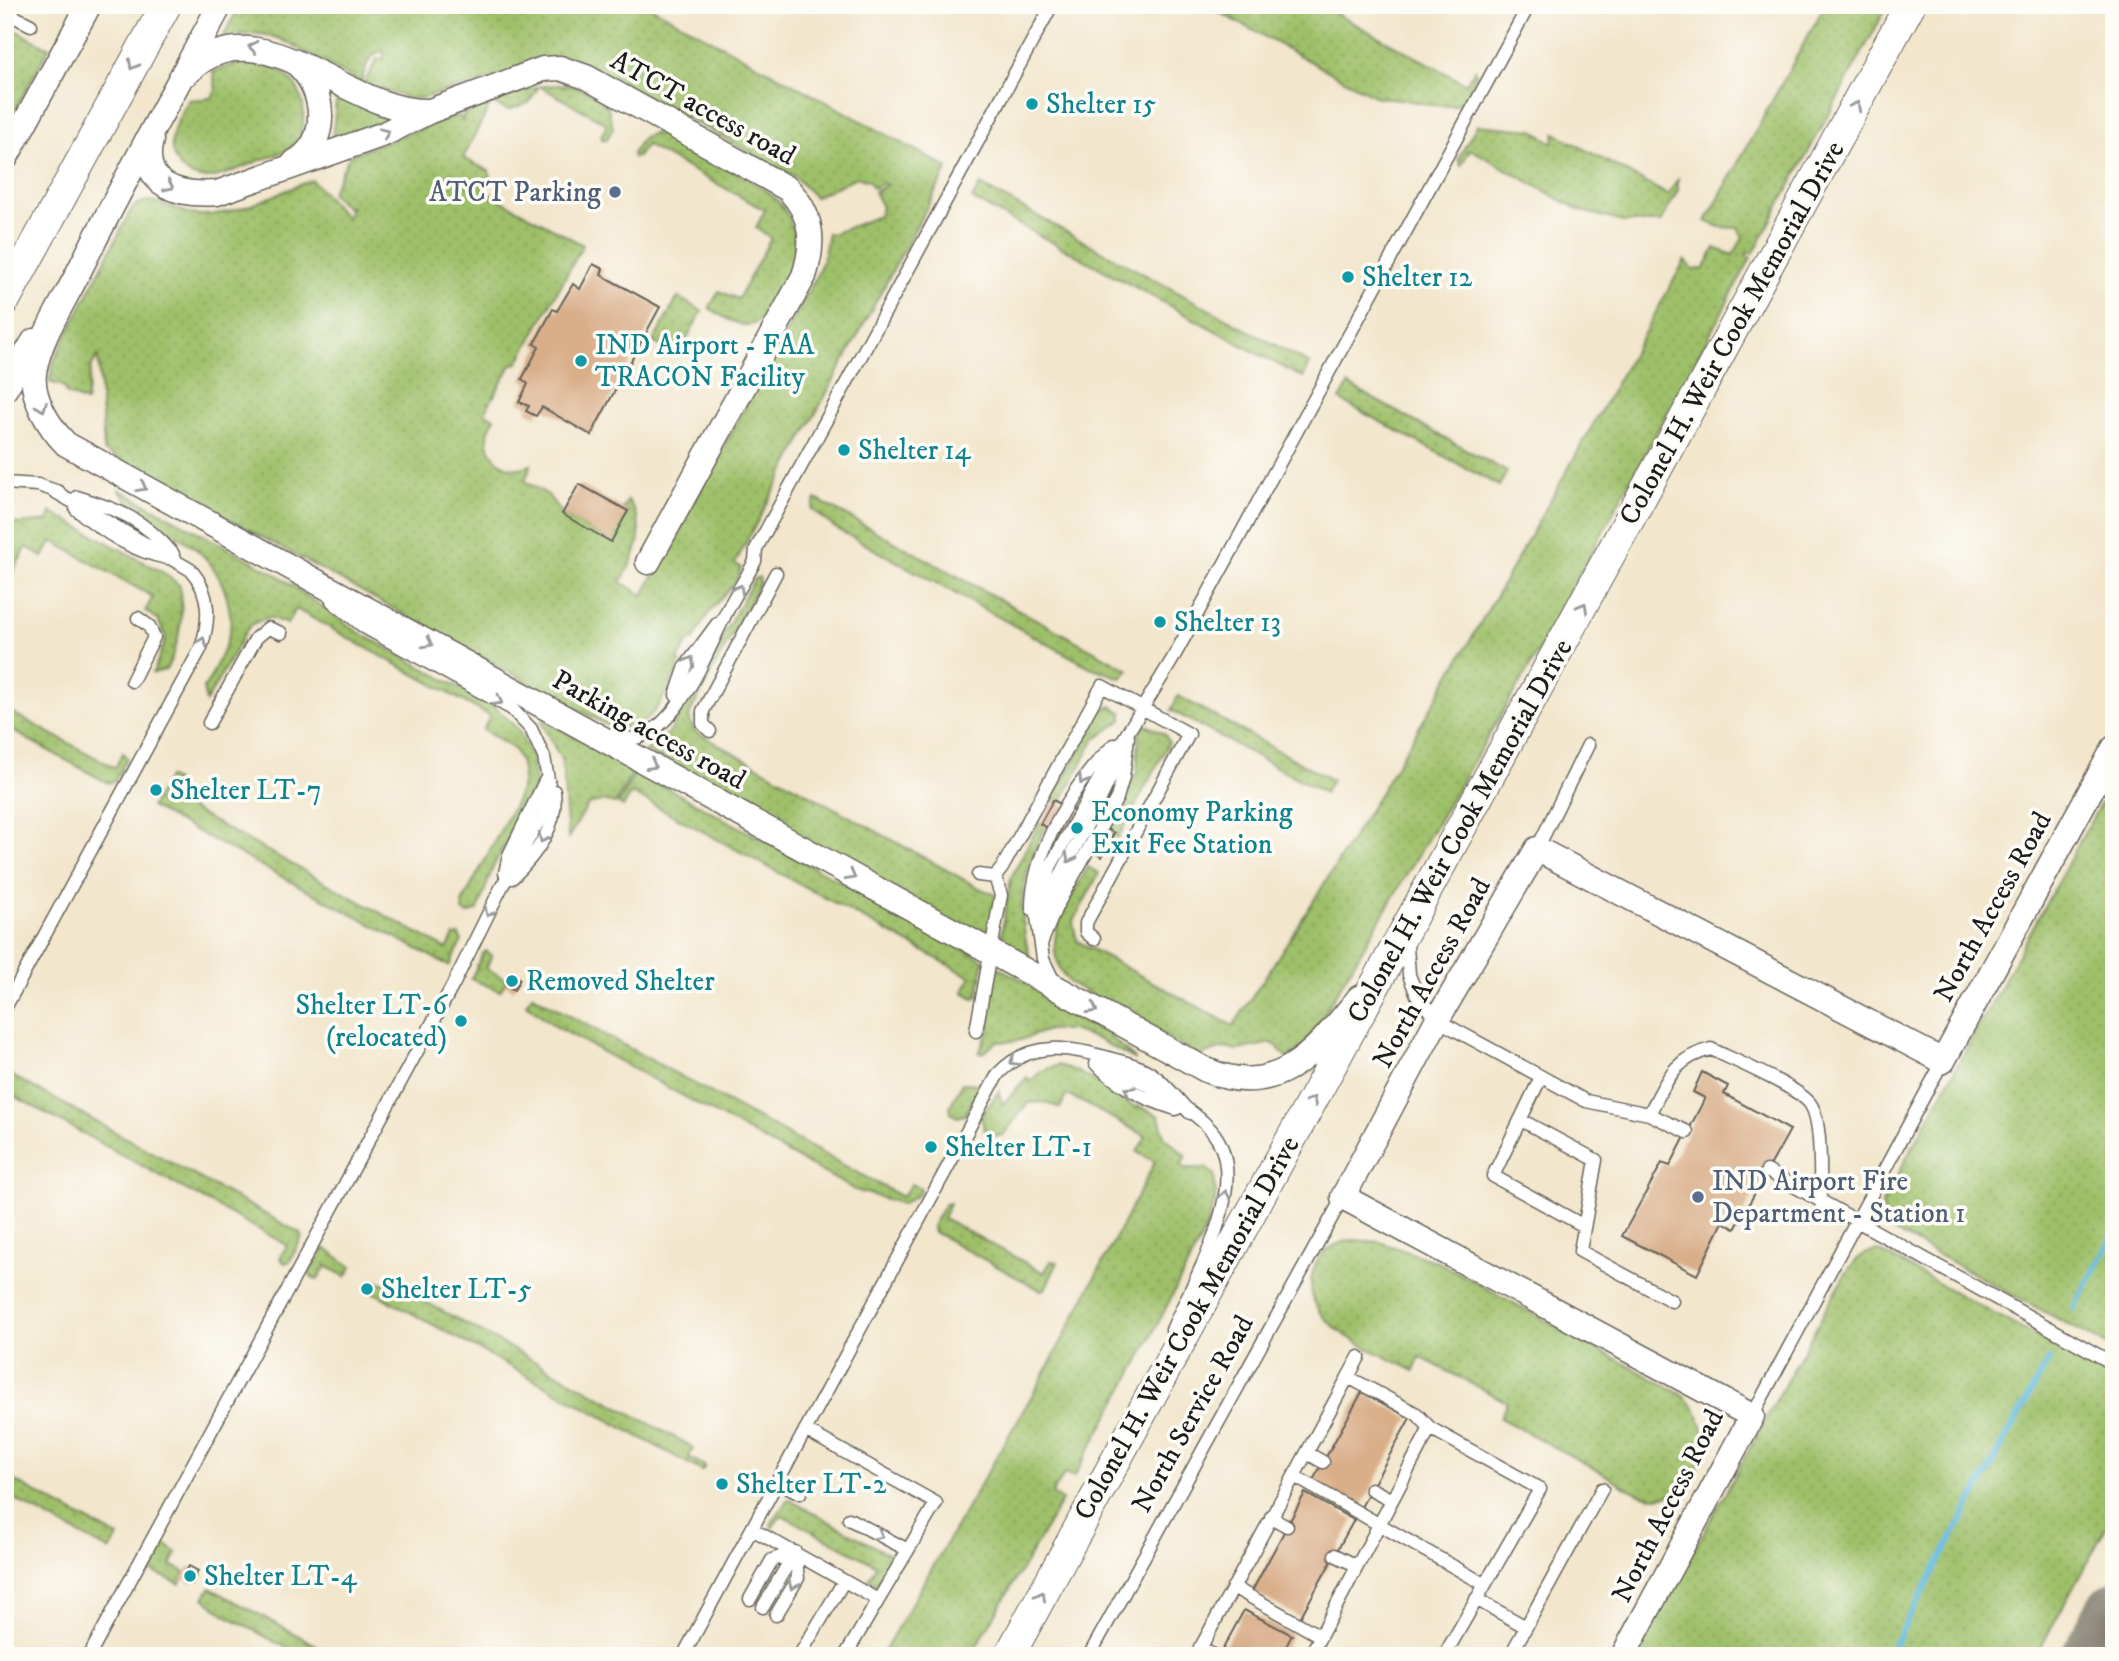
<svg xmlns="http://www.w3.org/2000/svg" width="2119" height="1661" viewBox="0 0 2119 1661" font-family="'IM FELL DW Pica',serif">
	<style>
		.grass { fill: url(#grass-dots); stroke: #5d6e42; stroke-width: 2 }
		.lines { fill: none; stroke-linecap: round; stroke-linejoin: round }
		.stream { stroke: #61b9de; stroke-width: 6 }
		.taxiway { stroke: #878174; stroke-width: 56 }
		.building { fill: #d9af8a }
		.service-casing { stroke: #67635a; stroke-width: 15 }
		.minor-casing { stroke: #67635a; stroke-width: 27 }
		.tertiary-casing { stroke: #67635a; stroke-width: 32 }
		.service { stroke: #fff; stroke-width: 12 }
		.minor { stroke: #fff; stroke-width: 24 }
		.tertiary { stroke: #fff; stroke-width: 30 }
		.oneway { stroke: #999 }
		.culture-dot { fill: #0f9aa8; stroke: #fdfcf7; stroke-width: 2.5 }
		.service-dot { fill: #5c6f8a; stroke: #fdfcf7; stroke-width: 2.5 }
		.labels { text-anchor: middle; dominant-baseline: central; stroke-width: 7; stroke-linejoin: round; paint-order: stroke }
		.culture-label { font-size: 28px; fill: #0d838f; stroke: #fdfcf7; text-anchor: start }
		.street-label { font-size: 28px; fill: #1c1c1c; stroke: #fdfcf7 }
		.service-label { font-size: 28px; fill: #4e5e75; stroke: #fdfcf7; text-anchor: end }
	</style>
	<defs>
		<pattern id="grass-dots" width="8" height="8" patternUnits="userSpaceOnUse" patternTransform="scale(1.75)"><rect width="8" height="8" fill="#9ec069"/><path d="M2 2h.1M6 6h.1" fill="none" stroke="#88a45a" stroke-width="1.8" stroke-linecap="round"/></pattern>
	</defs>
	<rect width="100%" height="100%" fill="#fdfcf7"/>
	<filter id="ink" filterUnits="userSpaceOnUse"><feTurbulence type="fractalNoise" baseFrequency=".0143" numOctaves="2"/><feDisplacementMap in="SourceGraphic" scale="14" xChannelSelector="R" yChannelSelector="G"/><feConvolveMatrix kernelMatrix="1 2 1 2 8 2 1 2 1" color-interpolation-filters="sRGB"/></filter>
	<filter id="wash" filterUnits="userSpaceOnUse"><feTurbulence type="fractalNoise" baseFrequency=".00686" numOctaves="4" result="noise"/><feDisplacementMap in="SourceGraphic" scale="28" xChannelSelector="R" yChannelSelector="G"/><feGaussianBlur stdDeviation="1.57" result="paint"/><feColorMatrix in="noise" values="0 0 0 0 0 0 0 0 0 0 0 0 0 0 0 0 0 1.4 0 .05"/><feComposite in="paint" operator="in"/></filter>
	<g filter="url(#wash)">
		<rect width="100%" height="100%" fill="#f2e6cc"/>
		<path class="grass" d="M240 5H647L948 168 735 563 741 568C737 586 721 596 711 610 704 620 698 631 693 641L689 640 678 660 681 662C664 695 651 741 605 724L104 451 98 356 91 367 86 402 67 394 63 386 49 382 55 358 132 208C152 190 174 213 198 215 235 217 277 193 312 180L346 218 351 207 347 208 331 193 350 155 458 115 463 121V113C508 97 569 62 608 107L613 128 607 139 603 140 601 136 607 124 539 86 529 103 508 110 491 103 463 158 489 171 490 176 484 191 583 245 518 363 511 365 485 412 495 419C475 444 501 479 531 465L525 481 548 495 562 514 610 541 628 511 623 508 628 500C649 529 637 554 621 582L643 595 815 279 823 260 828 233 832 234 879 216 882 207 874 192 887 185 883 183 873 188 869 181 856 177 815 197 794 176 593 67 568 58 422 98 411 99 364 84 377 59H384V51C368 53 365 69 361 83L281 39 263 34 224 35Z
			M1206 5H1320L1466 84 1475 69 1477 75 1462 104C1432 111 1408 96 1378 98Z
			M1825 5H1888L1753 254 1748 252 1746 256 1751 258 1530 666 1305 1046 1287 1059 1276 1045 1271 1043 1239 1050 1223 1048 1200 1056 1070 983C1035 945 1068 903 1088 867L1099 873 1073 923 1077 941 1233 1026C1397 778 1540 520 1685 260L1693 270 1704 269 1715 248 1733 255 1743 238 1738 228 1720 227 1706 221Z
			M5 25 49 48 5 128Z
			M243 61C289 63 313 92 300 138 290 152 274 155 258 161 242 167 224 177 207 178 198 179 189 175 182 169 161 147 176 121 189 100L212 98 216 90 213 72Z
			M337 93 342 95 387 120 332 140Z
			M1477 125 1533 130 1553 143 1555 133 1668 195 1678 179V190L1661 222H1623L1579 210 1470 149 1461 166 1458 159Z
			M655 133 667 136C693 150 763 183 779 202 789 214 795 231 795 247 795 268 771 324 748 325 735 326 720 314 709 308L719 291 738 299 771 238 756 228 765 210 646 145 637 157 633 158 632 154 643 137Z
			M980 185 1310 364 1303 378 972 199Z
			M678 297 702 311 678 355 653 342Z
			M1348 385 1507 472 1499 486 1340 400Z
			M118 489 276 574 358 632 495 707 518 729 532 758 535 784 527 805 493 867 478 910 468 914 463 911 462 903 517 799 523 780 521 764 514 749 483 730 490 716 296 609 287 624 269 617 252 624 246 631 206 702 203 688C213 678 214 667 221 655 232 633 233 622 227 598 213 547 173 534 130 511V503Z
			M816 499 1129 670 1121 678 1090 667 835 528 812 509Z
			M51 512 164 573 180 586C184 616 180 643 166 670L153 673 166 638 158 620 145 611 153 597 52 541 43 557 27 547 5 584V521L19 524 48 521Z
			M759 577 760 582 692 709 689 717 694 731 981 889 993 893 996 897 988 941 645 751 670 732 754 579Z
			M1178 696 1332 780 1324 793 1171 710Z
			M1111 706 1122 712V720L1094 740 1060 804 1053 800 1101 711Z
			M5 709 115 768 123 753 127 758 115 781 108 783 5 727Z
			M544 720 634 770 615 804 602 801 588 805 568 838 562 761 541 722Z
			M1144 724 1165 734 1169 743 1118 838 1108 830 1137 772 1139 732Z
			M636 771 984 960 978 996 974 998 963 992 971 977 632 793 623 807 618 804Z
			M168 777 175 781 167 796 443 947 447 949 454 936 459 935 462 941 449 966 151 807Z
			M2114 779V1349L1886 1227 1882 1203Z
			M1039 823 1046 826C1021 875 1015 907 1031 961L999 947 1011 878Z
			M487 951 492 956 486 968 507 980 500 991 471 979 483 953Z
			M996 966 1100 1023 1102 1029 1136 1060 1097 1039 1072 1030H1048L1017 1041 996 1042 985 1052 979 1053 990 1027 988 1009Z
			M532 995 902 1197 911 1184 921 1188 919 1194 903 1204 855 1190 555 1026 526 1004Z
			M1058 1065 1074 1070 1118 1094 1117 1097 1137 1108 1139 1106 1159 1116 1164 1136 1186 1156 1182 1163 1184 1168H1205L1214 1174 1216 1198 1204 1233 1139 1361 1074 1477 1065 1473 1052 1494 1062 1500 971 1656H881L1045 1373 1155 1162 1137 1152 1146 1136 1067 1094 1060 1108 1045 1102 1028 1103 1003 1135 994 1136 985 1131 981 1117 999 1091 1002 1105 1027 1077 1030 1082 1041 1071Z
			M7 1073 300 1233 302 1237 290 1261 285 1263 280 1258 287 1245 7 1092 5 1094Z
			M962 1083 981 1084 965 1115 957 1117 951 1113 950 1106Z
			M950 1203 943 1218 1044 1273 1051 1261 1058 1262 1045 1289 1040 1290 934 1232 932 1226 945 1204Z
			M1353 1240 1380 1242 1440 1263 1679 1393C1729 1428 1697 1510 1643 1495 1627 1490 1611 1477 1595 1469 1564 1452 1532 1435 1500 1418L1507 1402 1420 1357 1414 1371C1376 1350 1297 1326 1313 1271 1318 1252 1336 1242 1353 1240Z
			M325 1248 352 1267 346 1277 326 1266 317 1280 311 1277 309 1272Z
			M1879 1251 2099 1371 2114 1383V1513L2036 1656H1636L1843 1278C1853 1264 1860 1251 1879 1251Z
			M377 1281 400 1288 689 1445 693 1448 689 1457 705 1466 702 1471 371 1291Z
			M5 1476 118 1537 110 1551 5 1494Z
			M788 1499 892 1556 879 1581 875 1584 869 1579 876 1565 782 1515 772 1528 771 1524Z
			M165 1544 177 1553 171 1565 185 1572 180 1584 148 1570 160 1546Z
			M210 1588 336 1656H301L224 1614 204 1598Z"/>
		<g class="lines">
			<path class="stream" d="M2074 1308 2114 1234
				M1888 1656 2049 1359"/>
			<path class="taxiway" d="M2089 1656 2114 1610"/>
		</g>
		<g id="blocks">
			<path class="building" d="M593 264 603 269 601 275 660 307 591 435 542 407 536 416 526 411 529 406 519 402 528 384 522 379 539 347 534 344 553 309 557 311 573 284 580 289Z
				M579 484 628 511 611 542 562 514Z
				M1053 800 1114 833 1102 857 1040 824Z
				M511 973 520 979 514 990 505 984Z
				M1702 1072 1728 1086 1724 1094 1790 1130 1735 1229 1723 1222 1697 1275 1622 1236 1662 1163 1670 1166 1705 1098 1693 1092Z
				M1362 1392 1410 1418 1360 1509 1312 1482Z
				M1305 1493 1354 1520 1300 1618 1252 1591Z
				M189 1566 198 1571 192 1584 182 1579Z
				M1244 1610 1292 1635 1281 1656H1219Z"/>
		</g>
	</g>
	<g filter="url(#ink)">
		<use href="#blocks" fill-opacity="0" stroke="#67635a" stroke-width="2"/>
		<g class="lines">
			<defs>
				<path id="service" d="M5 12 31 25
					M5 483 38 485 59 492
					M77 497C119 510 144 519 173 554
					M76 509C104 532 132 551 167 558
					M132 681 154 637 149 626 138 618
					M676 695 686 666 717 624
					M209 723 256 638 268 628 281 633
					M710 731 703 724V711L776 573
					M614 737C669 754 705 656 724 617 733 598 745 580 755 561L756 549 1052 5
					M1537 849 1588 745
					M505 873 509 855 545 781
					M978 875 995 877 1002 868 1102 686 1189 734 1086 923V932L1094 939
					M512 878C535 856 559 825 554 791
					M1032 909C1031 854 1074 782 1114 745
					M1042 920C1061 864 1097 815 1118 759
					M1041 944 1056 907 1117 798 1123 777 1128 737
					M1407 946 1409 975 1417 995 1437 1020 1586 1101 1649 1114 1687 1132
					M1054 982 1043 959 1037 917 1050 867 1095 786 1172 660 1529 5
					M5 1008 201 648C210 620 211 594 191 570L52 490
					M976 1031 1001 895 995 877
					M1103 1062C1135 1079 1187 1102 1211 1130 1255 1181 1194 1278 1172 1330
					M1096 1064C1121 1087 1143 1099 1176 1109
					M1541 1077 1493 1176 1584 1226
					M1649 1114C1667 1081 1672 1059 1711 1049 1731 1059 1801 1088 1811 1105 1823 1124 1819 1179 1821 1203
					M1521 1120 1596 1160 1580 1251 1672 1301
					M1767 1171 2114 1364
					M1348 1377 1359 1357
					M1752 1416 1943 1061
					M805 1430 936 1503 845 1656
					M1307 1453 1323 1462
					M1294 1476 1484 1584
					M777 1481 800 1493
					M1371 1489 1392 1500
					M1271 1517 1287 1526
					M849 1519 908 1550
					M752 1529 878 1600
					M1335 1555 1357 1566
					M1233 1587 1320 1636
					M750 1599 772 1560 795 1552
					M1476 1599 1526 1627
					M763 1607 795 1552
					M776 1615 798 1578 795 1552
					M1200 1647 1214 1656
					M89 1656 453 985 501 888 542 815 549 785 544 757 531 729 512 709 364 627 332 601
					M683 1656 998 1074C1031 1039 1071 1047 1112 1059 1128 1063 1144 1067 1157 1078 1169 1088 1179 1101 1190 1113
					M799 1656 844 1581
					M1089 1656 1343 1197
					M1196 1656 1348 1377 1417 1414 1430 1428
					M1310 1656 1430 1428 1540 1489 1444 1656
					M1510 1656 1602 1489"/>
				<path id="minor" d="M220 5C172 95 122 184 77 275 62 305 39 339 34 373 31 398 49 427 66 444L1206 1070C1279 1101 1316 1050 1359 998
					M187 73C259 0 348 115 429 111
					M151 140C139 186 179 196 217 193L384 134 430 111 543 69 560 68 586 77 788 189C813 215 815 242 804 276L648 562
					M5 159 89 5
					M295 162C330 142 326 91 298 65
					M5 389 34 341
					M1623 1656 1752 1416 1343 1197 1437 1020 1537 849 1943 1061 2114 748"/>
				<path id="tertiary" d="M5 300 166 5
					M1009 1656 1910 5"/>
			</defs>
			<use href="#service" class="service-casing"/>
			<use href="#minor" class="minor-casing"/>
			<use href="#tertiary" class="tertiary-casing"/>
			<use href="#service" class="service"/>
			<use href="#minor" class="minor"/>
			<use href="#tertiary" class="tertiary"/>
		</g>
		<defs><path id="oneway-chevron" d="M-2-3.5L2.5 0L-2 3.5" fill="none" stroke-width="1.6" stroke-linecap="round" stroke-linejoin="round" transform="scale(1.75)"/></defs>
		<g class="oneway">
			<use href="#oneway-chevron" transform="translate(253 47) rotate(-174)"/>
			<use href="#oneway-chevron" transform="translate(133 65) rotate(119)"/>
			<use href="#oneway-chevron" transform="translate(1856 106) rotate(-62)"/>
			<use href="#oneway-chevron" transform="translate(385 133) rotate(-23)"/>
			<use href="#oneway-chevron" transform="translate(169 186) rotate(24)"/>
			<use href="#oneway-chevron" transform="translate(42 407) rotate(69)"/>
			<use href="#oneway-chevron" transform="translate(142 487) rotate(29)"/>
			<use href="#oneway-chevron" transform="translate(739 589) rotate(-61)"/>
			<use href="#oneway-chevron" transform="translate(1583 607) rotate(-61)"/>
			<use href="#oneway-chevron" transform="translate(202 642) rotate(-72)"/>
			<use href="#oneway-chevron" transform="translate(428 643) rotate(28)"/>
			<use href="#oneway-chevron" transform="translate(690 661) rotate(-61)"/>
			<use href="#oneway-chevron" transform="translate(498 701) rotate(29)"/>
			<use href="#oneway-chevron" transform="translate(652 765) rotate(29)"/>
			<use href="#oneway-chevron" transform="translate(1083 780) rotate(123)"/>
			<use href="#oneway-chevron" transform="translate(543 838) rotate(117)"/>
			<use href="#oneway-chevron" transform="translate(1070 858) rotate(118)"/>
			<use href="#oneway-chevron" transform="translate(851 876) rotate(29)"/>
			<use href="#oneway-chevron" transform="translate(489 912) rotate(117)"/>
			<use href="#oneway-chevron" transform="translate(1093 1009) rotate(29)"/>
			<use href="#oneway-chevron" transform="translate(1014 1061) rotate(148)"/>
			<use href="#oneway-chevron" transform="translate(1129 1091) rotate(-149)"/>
			<use href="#oneway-chevron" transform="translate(1312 1101) rotate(-61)"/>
			<use href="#oneway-chevron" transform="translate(1225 1195) rotate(-81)"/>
			<use href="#oneway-chevron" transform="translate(879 1535) rotate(28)"/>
			<use href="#oneway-chevron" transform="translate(793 1585) rotate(116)"/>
			<use href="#oneway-chevron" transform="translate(1041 1596) rotate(-62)"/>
		</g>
	</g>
	<g class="culture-dot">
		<circle cx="1032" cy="104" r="7"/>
		<circle cx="1348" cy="277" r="7"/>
		<circle cx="581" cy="361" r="7"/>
		<circle cx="844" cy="450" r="7"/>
		<circle cx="1160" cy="622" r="7"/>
		<circle cx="156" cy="790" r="7"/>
		<circle cx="1077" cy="828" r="7"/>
		<circle cx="512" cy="981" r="7"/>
		<circle cx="461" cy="1021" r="7"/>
		<circle cx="931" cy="1147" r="7"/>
		<circle cx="367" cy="1289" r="7"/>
		<circle cx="722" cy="1484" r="7"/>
		<circle cx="190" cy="1576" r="7"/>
	</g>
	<g class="service-dot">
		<circle cx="615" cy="192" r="7"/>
		<circle cx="1698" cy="1197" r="7"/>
	</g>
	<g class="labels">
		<g class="culture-label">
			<text x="1046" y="104">Shelter 15</text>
			<text x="1362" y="277">Shelter 12</text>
			<text x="595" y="345">IND Airport - FAA<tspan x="595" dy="32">TRACON Facility</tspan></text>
			<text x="858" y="450">Shelter 14</text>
			<text x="1174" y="622">Shelter 13</text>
			<text x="170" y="790">Shelter LT-7</text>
			<text x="1091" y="812">Economy Parking<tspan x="1091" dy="32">Exit Fee Station</tspan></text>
			<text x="526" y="981">Removed Shelter</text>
			<text x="447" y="1005" text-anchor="end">Shelter LT-6<tspan x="447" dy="32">(relocated)</tspan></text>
			<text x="945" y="1147">Shelter LT-1</text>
			<text x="381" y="1289">Shelter LT-5</text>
			<text x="736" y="1484">Shelter LT-2</text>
			<text x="204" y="1576">Shelter LT-4</text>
		</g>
		<g class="street-label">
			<text transform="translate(703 108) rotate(29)">ATCT access road</text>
			<text transform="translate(1732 333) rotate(-61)">Colonel H. Weir Cook Memorial Drive</text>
			<text transform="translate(649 730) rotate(29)">Parking access road</text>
			<text transform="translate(1460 831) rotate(-61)">Colonel H. Weir Cook Memorial Drive</text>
			<text transform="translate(1993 907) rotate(-61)">North Access Road</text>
			<text transform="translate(1432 973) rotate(-61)">North Access Road</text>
			<text transform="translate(1187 1328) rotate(-61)">Colonel H. Weir Cook Memorial Drive</text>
			<text transform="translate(1193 1414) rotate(-61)">North Service Road</text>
			<text transform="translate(1668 1506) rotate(-63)">North Access Road</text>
		</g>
		<g class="service-label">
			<text x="601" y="192">ATCT Parking</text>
			<text x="1712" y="1181" text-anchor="start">IND Airport Fire<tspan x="1712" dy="32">Department - Station 1</tspan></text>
		</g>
	</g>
	<rect width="2119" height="1661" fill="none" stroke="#fdfcf7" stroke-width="28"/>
</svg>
